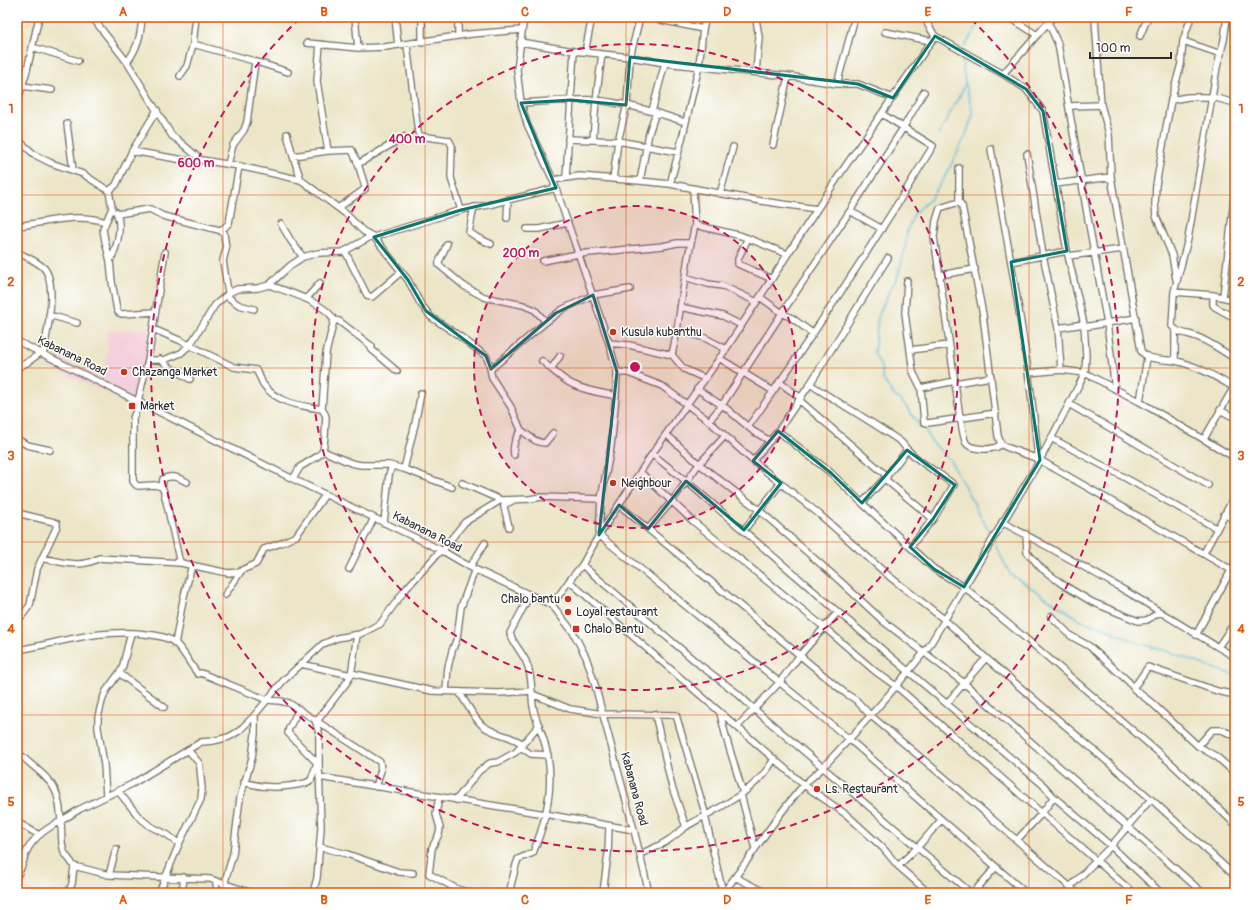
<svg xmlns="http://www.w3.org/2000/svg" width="1252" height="910" viewBox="0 0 1252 910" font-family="Pangolin,sans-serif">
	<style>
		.built { fill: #f4cfdd }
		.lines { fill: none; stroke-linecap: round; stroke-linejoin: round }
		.stream { stroke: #5dbfdb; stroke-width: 1.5 }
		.minor-casing { stroke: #6f6c62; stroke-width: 8 }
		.minor { stroke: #fff; stroke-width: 5.5 }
		.marked { fill: none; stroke: #0f766e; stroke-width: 3; stroke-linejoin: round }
		.grid { fill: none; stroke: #df570e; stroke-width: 1; stroke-opacity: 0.55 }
		.ring { fill: none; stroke: #c2185b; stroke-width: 2; stroke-dasharray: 7 5 }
		.poi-dot { fill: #c8321e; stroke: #fff; stroke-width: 1.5 }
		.labels { text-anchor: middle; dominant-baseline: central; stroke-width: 3; stroke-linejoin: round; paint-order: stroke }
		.poi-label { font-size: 12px; fill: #2b2b2b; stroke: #fff; text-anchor: start }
		.street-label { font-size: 12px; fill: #2b2b2b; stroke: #fff }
		.centre { fill: #c2185b; stroke: #fff; stroke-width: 2 }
		.ring-label { font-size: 12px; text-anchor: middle; font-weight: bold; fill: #c2185b; stroke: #fff; stroke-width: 3; stroke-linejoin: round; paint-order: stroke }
		.neatline { fill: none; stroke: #df570e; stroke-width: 1.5 }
		.grid-label { font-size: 13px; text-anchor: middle; font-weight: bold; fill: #df570e }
	</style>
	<rect width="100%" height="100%" fill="#fff"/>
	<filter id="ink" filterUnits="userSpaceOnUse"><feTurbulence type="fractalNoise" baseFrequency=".025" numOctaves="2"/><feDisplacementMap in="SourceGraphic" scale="8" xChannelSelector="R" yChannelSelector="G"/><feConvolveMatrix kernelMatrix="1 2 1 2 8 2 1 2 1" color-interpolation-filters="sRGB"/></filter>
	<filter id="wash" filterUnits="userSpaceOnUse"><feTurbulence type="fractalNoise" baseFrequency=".012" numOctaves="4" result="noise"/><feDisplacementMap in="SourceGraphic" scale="16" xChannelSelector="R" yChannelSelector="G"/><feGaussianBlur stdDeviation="0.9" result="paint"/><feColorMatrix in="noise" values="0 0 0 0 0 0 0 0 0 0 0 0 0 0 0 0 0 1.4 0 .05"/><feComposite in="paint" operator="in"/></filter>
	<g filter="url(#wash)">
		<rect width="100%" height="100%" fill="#ece5c7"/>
		<path class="built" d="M151 326 147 359 134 405 43 364 61 359 103 379 108 346 107 331 140 329Z"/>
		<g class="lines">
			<path class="stream" d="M965 46 983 17
				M961 54 965 82 973 114 966 135 947 173 931 198 914 214 907 231 905 249 897 279 890 289 878 317 874 353 881 366 883 379 892 393 905 405 920 426 926 431 930 440 950 460 989 531
				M939 134 962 91 965 83
				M994 542 1010 574 1084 622 1102 627 1138 643 1170 652 1212 668 1235 675"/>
		</g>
	</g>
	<g filter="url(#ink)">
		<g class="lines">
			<defs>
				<path id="minor" d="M92 17 127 62 172 136 178 140 201 160 239 166 301 180 346 214 363 231 374 237 408 280 420 303 431 317 458 335 486 356 489 363 492 378 511 407 521 430C516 438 512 444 514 455
					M196 17 193 44 254 61 288 72
					M355 17 358 48
					M395 17 398 45
					M422 17V43
					M458 17V36
					M524 17 517 70 521 103 527 124 553 180 609 343 617 372 616 396 611 447 601 499 599 535 582 565 569 581 552 605
					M647 17 703 29
					M752 17 756 19 759 37 756 72
					M926 17 928 25 935 36
					M1009 17 1037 35
					M1227 17 1224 40 1217 67 1188 239 1174 292 1172 326C1177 334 1189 333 1197 337 1210 342 1223 351 1235 359
					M1095 19 1101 105 1109 134 1111 177 1141 351C1148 361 1165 359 1176 361 1198 366 1216 377 1235 388
					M1048 22 1058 44 1088 219 1107 323 1115 389
					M885 32 931 41
					M1140 36 1148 17
					M1183 41 1221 54
					M520 42 574 51 630 57 665 63 788 76 837 84H858L893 98
					M307 43 358 48 385 47 471 34 522 30
					M320 44 317 81 328 151
					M407 45 418 132 420 136 449 140 452 146 451 178 461 210
					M32 47 78 61
					M585 52 592 17
					M602 54 596 100 593 140 618 141 678 152
					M127 62C138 48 141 34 142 17
					M1003 74 1053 17
					M180 76 187 66 193 44
					M837 84 855 17
					M22 86 52 90
					M1171 100 1188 97H1212L1235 103
					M17 103 27 70 39 17
					M521 103C545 102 570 99 595 100 626 103 656 112 685 122
					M1069 106 1101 105
					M652 111 665 63
					M67 124 73 170
					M287 134 293 156 301 180
					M17 139 35 155 51 163 83 174 109 191 116 185 132 151 189 161 201 160
					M568 139 593 140
					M773 145 788 76
					M991 149C1009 252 1029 355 1038 459
					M132 151 157 110
					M1027 154 1043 255 1058 328 1084 324
					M293 156 328 151 352 150 358 164
					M228 164 233 145 244 130 247 122 255 62
					M959 168V202L962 206 983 315 998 436 1001 444 1006 447 1038 459 1235 572
					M566 177 574 51
					M613 179 618 141 627 105 630 57 640 17
					M553 180 579 176 640 181 670 184 761 201 817 209
					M640 181 649 133 656 112
					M670 184 682 139 699 66 703 29 706 17
					M1055 184 1111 177
					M693 189 695 225
					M109 191 112 208 103 229 105 241 110 261 112 282 117 310 119 313 122 314 155 312
					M720 194 733 147
					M959 202 940 208 936 221 934 237 960 418C962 424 963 438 966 443 970 449 987 450 993 448 997 448 999 446 1001 444
					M474 207 469 232 478 238 491 244
					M338 208 365 189 364 183 358 164 404 137
					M850 211 903 128 924 92
					M117 214 150 209 163 216 219 230 224 233 226 249 223 261 229 298 239 305 254 309
					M507 218 508 199
					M281 224 291 241 303 257
					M17 226C47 223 76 212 106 222
					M527 229H539L567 223
					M219 230 223 229 229 223 239 166
					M374 237 461 210 488 205 556 188
					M748 238 738 259V264L772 279
					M447 244 439 262V265L464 286 484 297 523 305 535 310 546 322 563 309 593 295 630 289
					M345 251 367 295 372 297 401 272
					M17 252C26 257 37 261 44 268 58 284 47 334 43 354
					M1068 256 1123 249
					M888 258 810 384 778 431 831 473 862 503 934 569 964 587 1030 642 1173 765 1235 824
					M110 261C117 248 123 226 116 212
					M543 261 578 254 663 246 677 243H691
					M1011 262 1067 251
					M940 275 975 269
					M685 277 708 284 723 286 757 302
					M1176 279 1172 255 1156 216 1155 204 1156 185 1171 100 1181 64 1183 41 1191 17
					M907 281 905 313 913 372 921 388 924 422 928 423 996 413
					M269 285C286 291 326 303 334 320L326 353 322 409 325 414 326 417 325 436 323 451 318 456 300 467 293 479
					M1174 292 1213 295 1235 300
					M1213 295V305L1215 307 1235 318
					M760 297 782 313 850 211 882 229
					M1223 297 1235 189
					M306 299 320 283
					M680 307 723 316 741 325
					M49 315 77 323
					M334 320 339 321 370 345 372 346 371 349 397 371
					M1084 327 1136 318
					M1058 328 1061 370
					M153 329 179 340 234 367 256 370C259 374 261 380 263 384 276 403 301 406 322 409
					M677 330 705 338 726 349
					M17 341 293 479 441 550 470 567 552 605 573 632 586 657 593 678 634 830 649 893
					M609 343 629 345 672 355 677 330 688 257 695 225 742 236 787 254
					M910 350 949 345
					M672 355 684 369 704 378
					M719 358 773 391
					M160 359 169 367 190 379
					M148 360H164L181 353 190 345 215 305 229 293 237 289 258 288 269 285 291 265 303 257 318 253 343 252 372 236
					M542 361C552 369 562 380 574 385 587 391 602 393 616 396
					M1175 361V329
					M17 368 28 362 40 353
					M491 369 546 322
					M551 369 560 356
					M617 372 628 373 662 386 709 421 753 461 819 514 890 577 945 620 986 658 1151 799 1235 876
					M1028 373 1061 370 1085 373 1140 402 1232 456
					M779 382 801 398
					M955 383 991 377
					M921 388 955 381
					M697 389 726 408 753 431 770 441
					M799 400 887 476 886 480 933 519 954 485C940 473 922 465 909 451 906 449 904 445 901 442 871 421 840 404 810 384
					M138 401 148 360 165 252
					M140 402 133 418V481L136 485 138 486 155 485 162 487
					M1140 402 1147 357
					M1069 404 1208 485
					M1220 410 1235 418
					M709 421 722 405 782 313 792 318 812 333
					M748 427C813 336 875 242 933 146L882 114
					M521 430C528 435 535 443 545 443L553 433
					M666 434 699 464 759 510 840 581 883 621 964 683 1203 893
					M1051 438C1107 467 1161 498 1216 528
					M17 439 27 445 50 450
					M1204 439 1235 385
					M323 451 351 463 361 465H389L404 469 452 487
					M652 454 686 481 838 612 1043 785 1054 797 1111 846 1161 893
					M753 461 778 431
					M404 469 415 424 421 393
					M640 472 694 522 825 628 876 672 896 686 1130 890
					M462 483 501 500
					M862 503 887 476 907 450
					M619 505 845 693 856 700 870 715 957 788 1077 893
					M17 513 54 522 57 523V526L37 569 30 605 22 616 17 620
					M1224 514 1235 520
					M1002 522C1047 546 1092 571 1136 597 1169 617 1201 638 1235 657
					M384 523 389 475 392 466
					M509 527 504 507V505L514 500
					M648 529 672 501 699 464 725 436
					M744 530 781 483
					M1026 534 1027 552 1041 568 1062 584 1092 602 1138 621 1147 620 1160 612
					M910 547 933 519
					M443 552 447 544 465 522 501 500 530 499 541 497 601 499
					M1204 553 1235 495
					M42 558C61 562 81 569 99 558L181 563 228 573 240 572
					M181 563 179 559 164 492 162 487 163 479C171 474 180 478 187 482
					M582 565 701 666 737 693 754 709 971 893
					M470 567 485 543
					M349 569 374 518
					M569 581 804 785 847 815 883 848 898 866 929 893
					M225 595 242 570 256 564 264 549 281 543 296 536 325 495
					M1051 616 1071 636 1089 646 1097 653 1129 682 1134 689 1153 704 1198 746 1217 757 1235 773
					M1196 635 1235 563
					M175 644 183 600 192 565
					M1218 647 1235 622
					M17 650C60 643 101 628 145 634 154 635 166 636 174 642 183 649 190 665 198 674L201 673 267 700 280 701 289 703 315 720 319 733V765L321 828 317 878 313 893
					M301 664 351 675
					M119 673 164 707
					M351 673 432 691 498 693 532 691
					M1133 687 1137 683 1148 667 1217 691 1235 695
					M446 691 448 667 452 651 457 638 461 607 475 569
					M459 692C466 702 475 720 483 726 495 735 511 735 523 744
					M532 694 570 709 603 714 676 715 706 816
					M947 703 986 658
					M299 709 289 728 288 733 318 764
					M720 713 726 737 743 793
					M655 714 672 787 686 827
					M315 720 380 762 381 770 376 787
					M317 721 347 682 351 675 357 635
					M737 727 779 683 800 655 838 612
					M1198 746 1212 730H1222L1235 736
					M520 747 531 754 548 755
					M17 751C28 764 48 775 55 790 60 799 60 811 61 821 47 828 32 838 26 853 23 861 22 868 17 876
					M319 777 545 814 634 830
					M244 782C265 789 284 788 306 783L311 780 317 763
					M118 791 139 817 150 826 168 835 179 844
					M741 795 755 848
					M106 796 104 765 98 728V717L102 701 106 691 122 669 131 633
					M439 797 436 814 440 828 439 834 432 848 429 874 457 889 471 893
					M456 800 479 771 490 763 498 762 516 752 539 725
					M705 816 723 893
					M17 822 39 835
					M1017 840 1042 813 1054 797
					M320 847 347 854 399 872 413 873
					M640 854C649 850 661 846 670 839 676 835 681 830 687 826 719 807 755 793 774 759
					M898 866 917 848 941 820
					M109 875 116 849
					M735 877 766 893
					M216 882 217 893
					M224 885 233 854 240 798 252 758 255 734V715
					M1070 887 1111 846 1151 799
					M68 893 72 884 74 866
					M159 893 179 844 201 799 202 789 200 768 199 763 188 750
					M182 893 184 877
					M252 893 210 879 109 875 74 866 64 852 62 843 61 821 80 809 132 784 201 742 213 741 229 737 239 731 253 717 283 681 323 644 337 638 360 634 380 624 405 590 441 550
					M509 893 516 865 518 859 533 853C547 819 556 781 545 744 542 732 535 719 533 706 531 692 533 678 527 664 524 654 512 643 510 633L530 595
					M603 893 608 854 609 826
					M723 893C751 858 773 819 803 786 810 778 818 773 825 765 861 727 896 688 929 646L1040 460 1085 373 1086 356 1084 324 1067 251 1043 111 1026 89 1003 74 935 36 840 174 726 349 652 454 599 535 849 739 1026 893
					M973 893 996 867"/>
			</defs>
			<use href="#minor" class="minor-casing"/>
			<use href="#minor" class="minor"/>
		</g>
	</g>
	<path class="marked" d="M935 36 1026 89 1043 111 1067 251 1011 262 1040 460 964 587 934 569 910 547 933 519 955 485 907 450 862 503 831 473 778 431 753 461 781 483 744 530 686 481 648 529 619 505 599 535 617 372 593 295 556 313 491 369 486 356 426 311 408 280 374 237 461 210 556 188 521 103 571 100 626 105 630 57 858 84 893 98Z"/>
	<path class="grid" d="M223 17V893M425 17V893M626 17V893M827 17V893M1029 17V893M17 195H1235M17 368H1235M17 542H1235M17 715H1235"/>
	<circle cx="635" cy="367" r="161" fill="#c2185b" fill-opacity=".12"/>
	<g class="ring">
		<circle cx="635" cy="367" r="161"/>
		<circle cx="635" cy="367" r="323"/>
		<path d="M971 19A484 484 0 1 1 299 19"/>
	</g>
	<g class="poi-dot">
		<circle cx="613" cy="332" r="4"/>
		<circle cx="124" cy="372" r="4"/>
		<rect x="128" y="402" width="8" height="8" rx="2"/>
		<circle cx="613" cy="483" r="4"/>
		<circle cx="568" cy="599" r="4"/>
		<circle cx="568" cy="612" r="4"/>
		<rect x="572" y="625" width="8" height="8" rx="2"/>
		<circle cx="817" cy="789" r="4"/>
	</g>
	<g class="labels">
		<g class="poi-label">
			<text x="621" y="332">Kusula kubanthu</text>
			<text x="132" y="372">Chazanga Market</text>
			<text x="140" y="406">Market</text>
			<text x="621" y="483">Neighbour</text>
			<text x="560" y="599" text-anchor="end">Chalo bantu</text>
			<text x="576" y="612">Loyal restaurant</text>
			<text x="584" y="629">Chalo Bantu</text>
			<text x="825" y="789">Ls. Restaurant</text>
		</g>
		<g class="street-label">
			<text transform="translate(72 356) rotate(26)">Kabanana Road</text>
			<text transform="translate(427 532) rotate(27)">Kabanana Road</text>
			<text transform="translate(634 789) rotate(75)">Kabanana Road</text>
		</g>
	</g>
	<circle cx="635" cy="367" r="6" class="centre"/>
	<g class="ring-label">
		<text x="407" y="143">400 m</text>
		<text x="196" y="167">600 m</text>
		<text x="521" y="257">200 m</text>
	</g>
	<rect width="1252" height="910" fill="none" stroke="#fff" stroke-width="44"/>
	<path d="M1090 52v6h81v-6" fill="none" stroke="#2b2b2b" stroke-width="2"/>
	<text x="1096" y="52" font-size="12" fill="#2b2b2b" stroke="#ffffff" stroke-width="3" paint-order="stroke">100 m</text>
	<rect x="22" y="22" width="1208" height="866" class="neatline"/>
	<g class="grid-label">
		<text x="123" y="16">A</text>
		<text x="324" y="16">B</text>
		<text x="525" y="16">C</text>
		<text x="727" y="16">D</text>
		<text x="928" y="16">E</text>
		<text x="1129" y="16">F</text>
		<text x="11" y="113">1</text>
		<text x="1241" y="113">1</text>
		<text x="11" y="286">2</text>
		<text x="1241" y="286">2</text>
		<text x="11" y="460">3</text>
		<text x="1241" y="460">3</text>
		<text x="11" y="633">4</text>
		<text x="1241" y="633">4</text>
		<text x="11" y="806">5</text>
		<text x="1241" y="806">5</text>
		<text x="123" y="904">A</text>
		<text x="324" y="904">B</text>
		<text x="525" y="904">C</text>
		<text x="727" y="904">D</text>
		<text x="928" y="904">E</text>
		<text x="1129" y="904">F</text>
	</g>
</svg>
